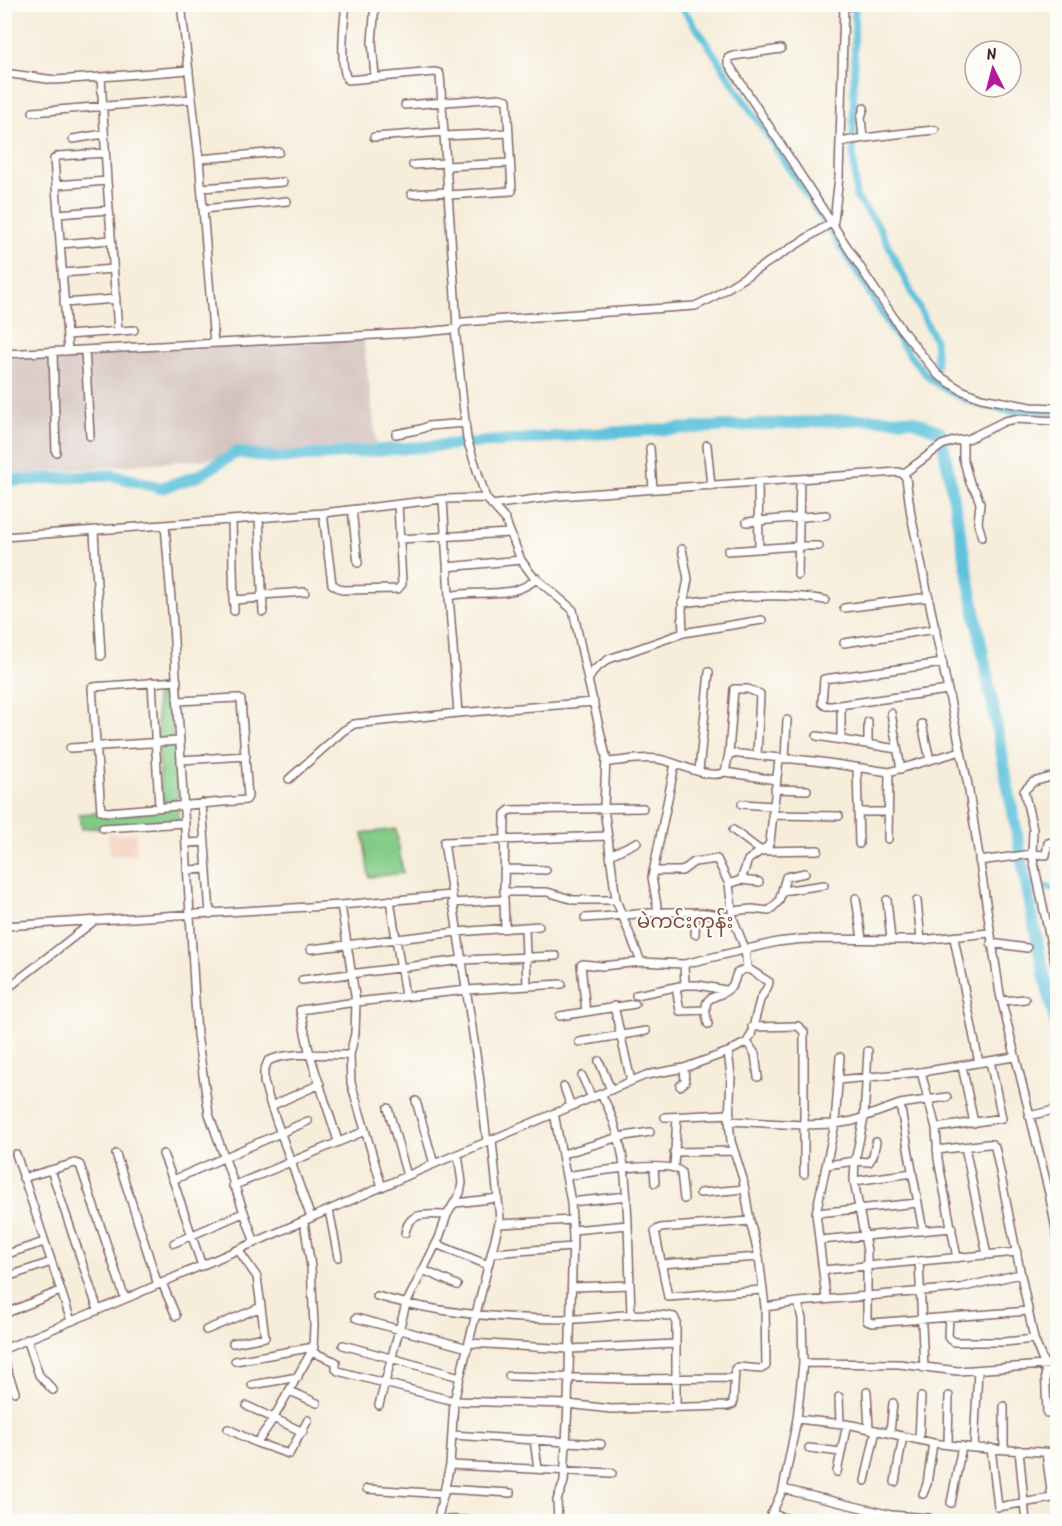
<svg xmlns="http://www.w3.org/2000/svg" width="1062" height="1526" viewBox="0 0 1062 1526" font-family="Kalam,'Noto Sans Myanmar',sans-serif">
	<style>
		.built { fill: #f5d3c1 }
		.industrial { fill: #d1c0bc }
		.green { fill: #81cb87; stroke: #667559; stroke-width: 1.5 }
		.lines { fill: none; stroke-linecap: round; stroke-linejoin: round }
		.canal { stroke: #5fc2dd; stroke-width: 7 }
		.river { stroke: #5fc2dd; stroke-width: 12 }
		.street-casing { stroke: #866768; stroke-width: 10 }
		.street { stroke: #fff; stroke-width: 7 }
		.labels { text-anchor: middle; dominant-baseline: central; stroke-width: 4.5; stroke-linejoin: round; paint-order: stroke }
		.quarter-label { font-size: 20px; fill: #814c45; stroke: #fdfcf7 }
	</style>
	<rect width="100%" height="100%" fill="#fdfcf7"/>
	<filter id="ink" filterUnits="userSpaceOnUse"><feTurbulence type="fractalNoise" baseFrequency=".0167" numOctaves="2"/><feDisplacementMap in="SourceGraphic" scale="12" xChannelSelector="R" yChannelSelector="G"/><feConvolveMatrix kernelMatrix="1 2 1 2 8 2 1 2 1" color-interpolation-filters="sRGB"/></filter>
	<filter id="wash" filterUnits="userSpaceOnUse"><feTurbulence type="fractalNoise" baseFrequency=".008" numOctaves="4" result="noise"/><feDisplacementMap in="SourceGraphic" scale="24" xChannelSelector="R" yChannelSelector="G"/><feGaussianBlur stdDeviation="1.35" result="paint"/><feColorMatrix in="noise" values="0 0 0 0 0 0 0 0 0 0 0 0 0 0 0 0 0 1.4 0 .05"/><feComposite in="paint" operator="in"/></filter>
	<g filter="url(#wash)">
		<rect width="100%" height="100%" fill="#f6edda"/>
		<path class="built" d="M136 833 137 854 110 856 108 834Z"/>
		<path class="industrial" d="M363 338 377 446 5 475V358Z"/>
		<path class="green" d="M169 686 173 738 158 739 155 687Z
			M175 745 178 800 161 802 158 746Z
			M178 807 179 821 81 829 79 814Z
			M396 829 403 873 369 877 363 833Z"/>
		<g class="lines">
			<path class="canal" d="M679 4 703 37C756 117 808 197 860 277 880 309 897 343 923 371 928 376 933 382 940 386 973 408 1018 415 1058 414
				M855 4 853 147 856 197 878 225 935 340 937 365
				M1027 885H1033
				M1044 887 1058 889"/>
			<path class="river" d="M4 481 112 475 161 488 198 476 237 452 276 458 634 431 869 419 912 420 941 432 1038 946 1058 1035"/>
		</g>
	</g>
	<g filter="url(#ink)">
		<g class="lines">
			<defs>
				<path id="street" d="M181 4 199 159 214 343
					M346 4C344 20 339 69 348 80L434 72 439 73 440 75 457 326
					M375 4 372 42 375 77
					M844 7 862 4
					M781 49 733 56 728 58V63L870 282 902 330 938 375 961 390 981 398 1031 407 1058 408
					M4 73 55 80 101 77
					M405 105 499 98 507 100 512 191 448 195
					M33 112 192 99
					M444 136 509 133
					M374 137 444 132
					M863 138 861 117 864 108
					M73 139 104 134
					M840 142C872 136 903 133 935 130
					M199 159 279 152
					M413 165 446 163
					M446 166 510 163
					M56 185 107 181
					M201 188 283 182
					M412 194 448 192
					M203 209 287 201
					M58 214 109 210
					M60 244 111 240
					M62 273 113 269
					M64 303 116 299
					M455 329 467 439 486 498 505 519 521 560 532 575 573 610 588 680
					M118 331 107 181 101 77 189 70
					M67 335 134 330
					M85 350 90 436
					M68 351 54 159 58 156 105 153
					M53 352 56 452
					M4 354 414 333 455 329 459 323 463 322 695 306 710 299 834 221 839 177 844 4
					M396 434 421 429 428 426 466 423
					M963 440V458L970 483 976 492 980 503 978 523 982 537
					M707 445 711 486
					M650 448 653 489
					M903 474 906 478 911 515 968 785 1000 994 1049 1193 1058 1240
					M903 474 942 445 954 441 968 439 1005 421 1015 419 1058 421
					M758 482 759 549
					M443 499 449 596C477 589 513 601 537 578
					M492 505 558 496 898 472 903 474
					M352 510 358 563
					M323 513 332 584 342 590 398 589 402 584 398 504
					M259 518 263 612
					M232 520 234 611
					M747 522 826 515
					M165 525 173 624 197 1035 209 1114 255 1243
					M94 531 101 656
					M4 537 323 513 443 499 486 498
					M399 539 510 533
					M682 549 688 579 682 609 683 633
					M728 551 798 546H819
					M447 567 521 560
					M798 575 800 479
					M261 595 305 592
					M449 596 458 713
					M233 600 262 598
					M682 603C729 597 778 592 825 600
					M844 608 929 597
					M844 643 936 629
					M943 663 824 679 822 703 826 706H832L948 690
					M177 681 92 687 101 811 108 812 246 800 248 797 241 700 237 698 178 701
					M152 682 159 806
					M891 713 901 769
					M922 724 930 760
					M817 736 897 749
					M841 740V705
					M868 744V722
					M70 748 180 741
					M729 753 814 761 889 772 961 751
					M785 759 787 720
					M181 760 246 756
					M607 762C623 761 641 757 658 759 676 761 708 781 725 772L729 753 734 689H748L760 694 757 756
					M857 768 859 844
					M699 771 709 672
					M725 772 776 780
					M1058 775 1033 782 1024 791 1033 829 1032 854 1058 977
					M289 779 343 731 354 724 458 713 594 702
					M775 789 807 790
					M202 803 210 914
					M742 804 773 806
					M858 812H888
					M772 815 839 816
					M103 828 185 823
					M733 830 761 851 818 850
					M888 839 889 772
					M186 843 205 842
					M610 855 637 842
					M979 861 1032 854 1046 855 1048 843 1058 841
					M505 869 546 870
					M187 870 207 869
					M654 871H682L694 862 717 859 729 884 733 918
					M741 880 748 860 768 846 770 842 779 759
					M729 884 741 880 759 882
					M782 891 824 885
					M504 898 505 929
					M856 898 862 939
					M390 900 405 996
					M616 900H574L547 892H504L505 814 510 810 643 808
					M887 900 891 940
					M917 901 921 940
					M452 903 504 900
					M341 905 356 1002 355 1033 350 1055 351 1083 382 1187
					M732 911 752 909 769 911 779 901 786 877 805 873
					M658 912 652 877 675 764
					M4 926 341 905 451 895
					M525 927 527 986
					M695 934 696 912
					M954 938 979 1063
					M991 943 1027 948
					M311 949 457 932 539 926
					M641 962 616 900 604 808 606 756 588 680 595 669 609 659 683 633 762 620
					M684 964 685 985
					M302 980 462 960 556 956
					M676 987 680 1011 705 1010
					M4 991 94 921
					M636 995 685 985H698L725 990
					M1002 1001 1025 999
					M614 1006 631 1081
					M586 1012 581 965 583 964 602 966 641 962 684 964 777 942 804 939 921 940 989 933
					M560 1016 635 1004
					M708 1024C700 989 715 1003 731 987 735 983 735 977 737 973L747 968
					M752 1027 798 1026 804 1032V1174
					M579 1042 646 1031
					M747 1042 755 1054 758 1077
					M868 1051 864 1118 855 1161 854 1181 867 1251V1321L872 1323 1028 1311
					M728 1052 731 1076 729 1121 731 1141 743 1179 750 1221 759 1257 765 1307 798 1302 802 1319 803 1363 797 1419 783 1489 768 1522
					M599 1061 611 1090
					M962 1066 974 1123
					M921 1072 936 1128 938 1159 957 1258
					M582 1076 592 1098
					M838 1080 921 1072 1014 1057
					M680 1086 685 1082 684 1068
					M564 1087 571 1106
					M601 1094C625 1135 626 1179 628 1225 629 1254 630 1284 631 1314
					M416 1101 434 1164
					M900 1104 923 1231
					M271 1106 320 1084
					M388 1108 407 1176
					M554 1113 571 1202 573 1238 568 1404 564 1482 557 1500 558 1522
					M1029 1116 1058 1109
					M665 1117 730 1114
					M729 1121 803 1125 835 1124 853 1121 900 1104 947 1097
					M936 1128 1002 1118 990 1061
					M338 1141 310 1055 300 1010 356 1002 467 990 562 984
					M487 1142 479 1074 444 842 607 836
					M965 1147 987 1255
					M937 1150 987 1144H992L995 1147 1034 1339 1045 1366 1047 1413
					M674 1152 734 1151
					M16 1154 71 1321
					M116 1154 158 1285
					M163 1154 173 1180
					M563 1154 619 1137 650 1132
					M827 1165 855 1161 869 1162 873 1156 876 1142
					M654 1167 655 1183
					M674 1167 677 1117
					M51 1170 98 1310
					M566 1176C586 1173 670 1159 681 1172L684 1199
					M23 1178 75 1163 80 1165 125 1299
					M854 1181 913 1173
					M233 1186 365 1131
					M700 1193 745 1189
					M571 1202 627 1196
					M456 1203 498 1198
					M329 1210 338 1257
					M816 1213 918 1203
					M311 1218 271 1106 264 1082V1071L268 1061C289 1051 327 1055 350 1055
					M750 1221 660 1228 655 1231 668 1297 762 1290
					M499 1224 572 1220
					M573 1230 628 1225
					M405 1233C409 1210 428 1215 447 1215
					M820 1240 952 1228
					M174 1243 243 1213
					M436 1244 488 1265
					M492 1253 573 1247
					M4 1255 44 1242
					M919 1261 924 1368
					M661 1264 759 1257
					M202 1266 173 1180 308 1121
					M423 1270 457 1285
					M823 1270 1017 1252
					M4 1278 51 1262
					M162 1283 176 1316
					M572 1287 630 1285
					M377 1296C439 1314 503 1319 568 1319 604 1319 638 1310 674 1317L676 1321V1407
					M826 1298 816 1213 835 1124 840 1057
					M798 1302 960 1288 1020 1274
					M4 1314 60 1291
					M949 1317 948 1337 954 1342H1004L1034 1339
					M356 1318 468 1348
					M206 1330 261 1307
					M27 1339 39 1375 53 1390
					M233 1343 265 1337 257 1277 239 1251
					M469 1343 570 1349 675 1344
					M343 1345 460 1377
					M4 1349 125 1299 434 1164 646 1075 684 1068 728 1052 747 1042 751 1035 760 1000 768 986 769 982 747 968 745 949 733 918C684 905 634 916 585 918
					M312 1352 334 1361 336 1362V1369L338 1371 454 1401 568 1404 611 1409 728 1406 733 1404 735 1369 738 1367 761 1369 766 1366 765 1307
					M235 1361 314 1347
					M4 1362 15 1392
					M803 1363 899 1364 958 1371 1058 1364
					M509 1376 628 1379 733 1378
					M252 1385 298 1377
					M290 1391 317 1403
					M867 1392 869 1429
					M839 1397 840 1423
					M379 1405 406 1304 439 1238 447 1215 460 1193 462 1183 458 1154
					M247 1406 303 1432
					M797 1419 852 1425 933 1443 974 1448 1058 1453
					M1057 1427 1058 1451
					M228 1429 257 1443 289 1454 308 1420
					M890 1433 893 1403
					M452 1435 601 1444
					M534 1439 538 1469
					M919 1440 921 1397
					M257 1443 273 1419 313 1349 314 1325 311 1267 304 1222
					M948 1444 949 1396
					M809 1448 841 1452
					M974 1448 978 1370
					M991 1448 998 1507 1058 1497
					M1004 1448V1406
					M1019 1450 1026 1522
					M1046 1453 1052 1498
					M450 1465 612 1473
					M837 1472 847 1424
					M865 1481 876 1430
					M895 1482 903 1436
					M367 1489 444 1494
					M445 1489 511 1493
					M783 1489 891 1515 929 1518 934 1522
					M923 1494 927 1484 933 1443
					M951 1503 962 1446
					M771 1514 801 1522
					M360 1517 437 1521
					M438 1519 503 1522
					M437 1522 450 1465 454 1401 500 1219 492 1140"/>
			</defs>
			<use href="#street" class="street-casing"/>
			<use href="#street" class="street"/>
		</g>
	</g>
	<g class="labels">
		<g class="quarter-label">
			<text x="685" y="923">မဲကင်းကုန်း</text>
		</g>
	</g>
	<rect width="1062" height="1526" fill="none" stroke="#fdfcf7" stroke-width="24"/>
	<g transform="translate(993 69) rotate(354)"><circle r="28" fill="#fdfcf7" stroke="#b5a4a5" stroke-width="1.5"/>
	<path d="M0-4.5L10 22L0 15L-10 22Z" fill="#b5179e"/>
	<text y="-9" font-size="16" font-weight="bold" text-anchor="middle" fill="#4a1f2b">N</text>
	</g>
</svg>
